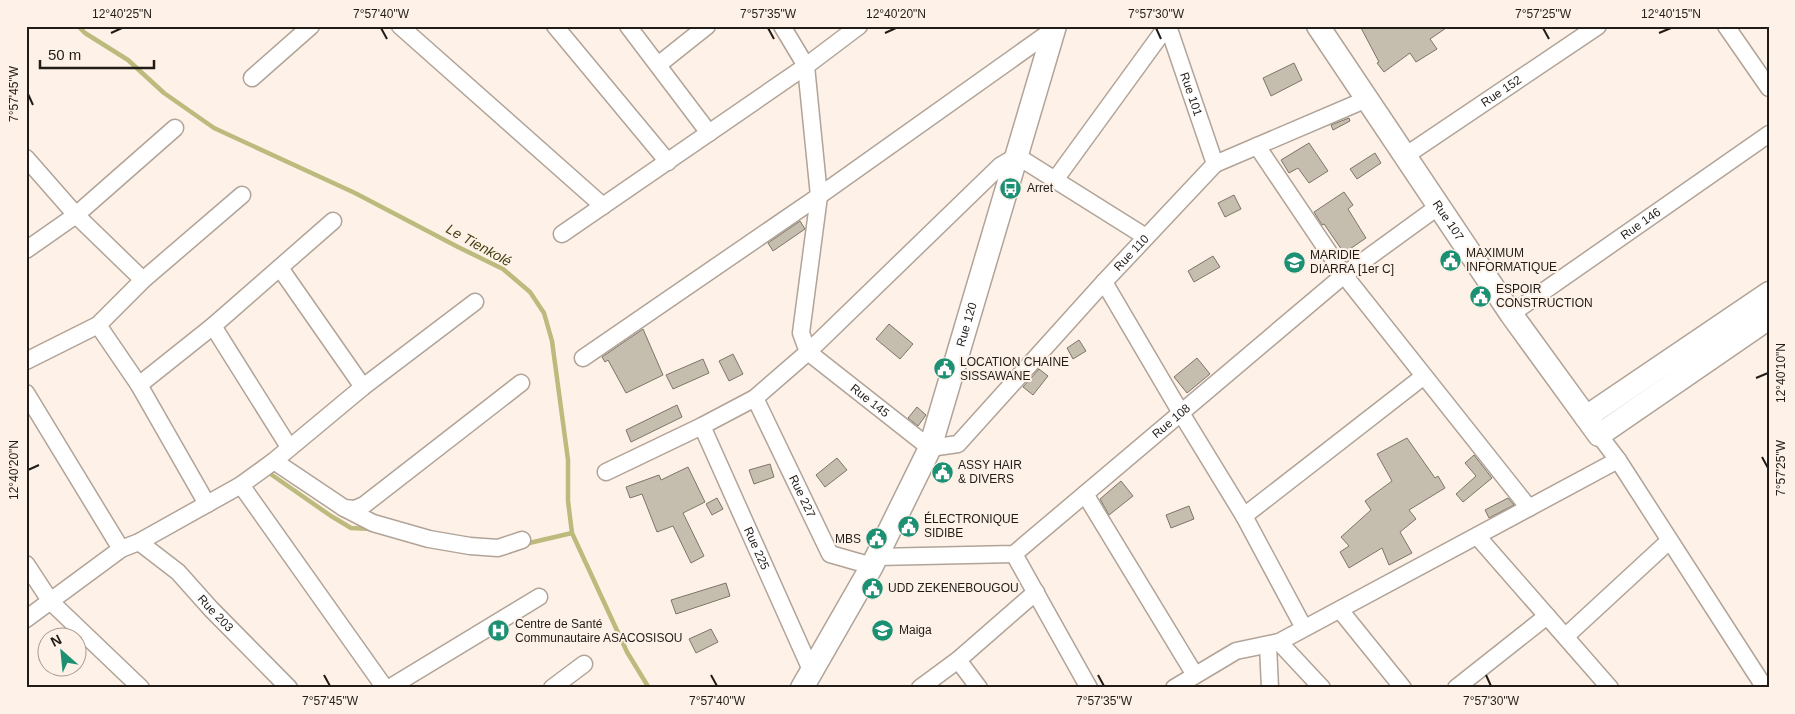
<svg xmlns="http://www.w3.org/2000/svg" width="1795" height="714" viewBox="0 0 1795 714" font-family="Arial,sans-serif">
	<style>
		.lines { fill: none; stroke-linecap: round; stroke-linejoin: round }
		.stream { stroke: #bcba7c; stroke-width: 4.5 }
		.building { fill: #c5bdae; stroke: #7d7667 }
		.street-casing { stroke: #b1a397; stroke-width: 19 }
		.secondary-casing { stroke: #b1a397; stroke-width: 25 }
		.street { stroke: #fff; stroke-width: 16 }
		.secondary { stroke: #fff; stroke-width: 22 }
		.ticks { fill: none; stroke: #211c18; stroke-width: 2 }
		.labels { text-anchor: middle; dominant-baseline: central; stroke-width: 4; stroke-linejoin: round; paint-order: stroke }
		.street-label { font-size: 12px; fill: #211c18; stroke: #fef2e8 }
		.poi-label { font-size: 12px; fill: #211c18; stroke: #fef2e8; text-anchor: start }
		.water-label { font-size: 14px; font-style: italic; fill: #464313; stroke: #fef2e8 }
		.neatline { fill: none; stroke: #211c18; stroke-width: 2 }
		.ticks-label { font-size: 12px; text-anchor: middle; fill: #211c18 }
	</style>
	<rect width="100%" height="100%" fill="#fef2e8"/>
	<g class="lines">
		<path class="stream" d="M78 26 85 33 128 60 164 93 214 128 355 193 458 247 503 269 530 292 544 313 552 341 568 460V501L572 533 627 652 649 688
			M272 475 331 516 351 528 372 529
			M525 544 572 533"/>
	</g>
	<path class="building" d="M1360 26H1449L1430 39 1437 49 1416 62 1410 53 1384 72 1377 63 1379 62Z
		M1294 63 1302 80 1271 96 1263 78Z
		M1349 118 1350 121 1333 130 1331 125Z
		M1309 143 1328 171 1309 183 1298 168 1289 173 1281 160Z
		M1375 153 1381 163 1357 179 1350 169Z
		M1344 192 1353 205 1348 209 1366 238 1344 253 1324 224 1322 225 1314 212Z
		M1234 195 1241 209 1225 217 1218 203Z
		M800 221 805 229 773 251 768 243Z
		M1213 256 1220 267 1194 282 1188 271Z
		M889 324 913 344 900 359 876 339Z
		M643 329 663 375 626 393 608 360 605 362 602 357Z
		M1079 340 1086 351 1073 359 1067 348Z
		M733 354 743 374 729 381 719 361Z
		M1197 358 1210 374 1187 393 1174 377Z
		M703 359 709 373 673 389 666 375Z
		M1039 369 1048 376 1033 395 1023 387Z
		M677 405 682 417 631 442 626 430Z
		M917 407 926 415 918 426 908 418Z
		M1407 438 1435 478 1438 476 1445 488 1409 510 1416 519 1400 532 1412 553 1389 565 1382 548 1349 568 1340 552 1349 546 1341 537 1371 510 1365 501 1392 481 1377 454Z
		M1474 455 1492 478 1463 502 1456 494 1476 476 1465 463Z
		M837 458 847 470 825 487 816 475Z
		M770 464 774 477 754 484 749 470Z
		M688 467 705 502 683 513 704 556 691 563 673 526 657 532 642 494 630 498 626 487 659 475 661 480Z
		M1121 481 1133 496 1109 515 1100 499Z
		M717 498 723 509 712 515 706 504Z
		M1508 498 1514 505 1489 518 1485 510Z
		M1189 506 1194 519 1171 528 1166 515Z
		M726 583 730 596 676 614 671 600Z
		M711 629 718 642 696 653 689 639Z"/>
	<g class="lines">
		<defs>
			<g id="street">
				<path d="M400 26 603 206"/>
				<path d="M555 26 668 162"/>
				<path d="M628 26 709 133"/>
				<path id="s1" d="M1168 26 1215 164"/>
				<path d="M1726 26 1769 88"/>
				<path d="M658 65 707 26"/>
				<path d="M252 78 311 26"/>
				<path d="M1257 146 1344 275 1529 508"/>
				<path id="s2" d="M1405 156 1598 26"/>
				<path d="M26 158 76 215 143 280"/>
				<path d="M1055 180 1167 26"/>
				<path d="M562 234 806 66 859 26"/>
				<path id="s3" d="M1146 237 1017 156 1000 166 808 352 930 448 958 444 1104 282 1215 164 1367 99"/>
				<path d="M26 250 76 215 175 128"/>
				<path d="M280 268 363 387"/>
				<path d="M1104 282 1181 413 1244 516 1304 628"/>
				<path id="s4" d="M1511 314 1769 134"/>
				<path d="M98 325 139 385 207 504"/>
				<path d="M213 326 289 447"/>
				<path d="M583 358 819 196 1054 29"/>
				<path d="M26 361 98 325 143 280 242 195"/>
				<path d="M139 385 213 326 333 221"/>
				<path d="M26 393 121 549"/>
				<path id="s5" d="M755 398 830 554 872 566"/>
				<path id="s6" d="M702 426 811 670"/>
				<path d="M1599 435 1618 460 1765 688"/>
				<path d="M274 461 344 508 355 509 364 505 521 383"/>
				<path d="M606 472 702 426 755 398 808 352 801 333 819 196 806 66 782 26"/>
				<path d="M241 485 385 688"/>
				<path d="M1085 494 1195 675"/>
				<path d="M344 508 373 523 429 539 470 546 498 548 522 540"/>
				<path d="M1244 516 1424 376"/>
				<path d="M1477 536 1610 688"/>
				<path id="s7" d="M139 542 178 572 211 609 289 688"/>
				<path d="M1014 554 1089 688"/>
				<path id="s8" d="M876 557 1014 554 1344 275 1439 206"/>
				<path d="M26 564 51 602 141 688"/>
				<path d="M1340 610 1403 688"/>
				<path d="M26 619 121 549 139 542 241 485 274 461 363 387 475 302"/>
				<path d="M1566 636 1669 541"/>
				<path d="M1279 642 1322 688"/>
				<path d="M1268 645 1270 688"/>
				<path d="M958 660 979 688"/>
				<path d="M389 688 539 597"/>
				<path d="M552 688 584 664"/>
				<path d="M920 688 958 660 1036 592"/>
				<path d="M1174 688 1236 651 1279 642 1618 460"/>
				<path d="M1456 688 1547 616"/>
			</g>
			<g id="secondary">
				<path id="s9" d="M1318 26 1511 314 1599 435 1769 318"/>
				<path d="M1586 417 1769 293"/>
				<path id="s10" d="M802 688 872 566 930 448 1055 26"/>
			</g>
		</defs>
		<use href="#street" class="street-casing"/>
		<use href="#secondary" class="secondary-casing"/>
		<use href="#street" class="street"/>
		<use href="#secondary" class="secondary"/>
	</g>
	<path class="ticks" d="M381 28 387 39M768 28 774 39M1156 28 1161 39M1543 28 1549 39M111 33 122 28M885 33 896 28M1659 33 1671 28M28 94 33 105M1756 378 1768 373M1762 457 1768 468M28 470 39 465M324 675 330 686M711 675 717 686M1098 675 1104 686M1486 675 1491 686"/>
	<defs>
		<symbol id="bus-disc" viewBox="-11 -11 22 22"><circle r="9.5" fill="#1c9073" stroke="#fef2e8"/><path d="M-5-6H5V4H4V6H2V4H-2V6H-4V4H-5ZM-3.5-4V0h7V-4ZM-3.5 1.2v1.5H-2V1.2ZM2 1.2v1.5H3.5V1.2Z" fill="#fff"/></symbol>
		<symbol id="civic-disc" viewBox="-11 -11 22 22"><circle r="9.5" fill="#1c9073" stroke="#fef2e8"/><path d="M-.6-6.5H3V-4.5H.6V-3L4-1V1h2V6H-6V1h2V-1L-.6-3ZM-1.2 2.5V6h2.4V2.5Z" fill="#fff"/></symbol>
		<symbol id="school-disc" viewBox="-11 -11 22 22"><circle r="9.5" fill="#1c9073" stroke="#fef2e8"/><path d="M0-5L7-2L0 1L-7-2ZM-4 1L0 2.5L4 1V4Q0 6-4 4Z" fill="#fff"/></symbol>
		<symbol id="hospital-disc" viewBox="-11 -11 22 22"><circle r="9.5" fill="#1c9073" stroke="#fef2e8"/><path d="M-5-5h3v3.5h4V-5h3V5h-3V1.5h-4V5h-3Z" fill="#fff"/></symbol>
	</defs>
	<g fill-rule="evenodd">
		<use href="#bus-disc" x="998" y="176" width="25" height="25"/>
		<use href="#civic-disc" x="1438" y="248" width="25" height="25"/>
		<use href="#school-disc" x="1282" y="250" width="25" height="25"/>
		<use href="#civic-disc" x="1468" y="284" width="25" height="25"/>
		<use href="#civic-disc" x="932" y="356" width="25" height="25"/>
		<use href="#civic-disc" x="930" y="460" width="25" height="25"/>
		<use href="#civic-disc" x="896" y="514" width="25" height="25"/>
		<use href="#civic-disc" x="864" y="526" width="25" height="25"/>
		<use href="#civic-disc" x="860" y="576" width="25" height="25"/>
		<use href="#school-disc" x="870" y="618" width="25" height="25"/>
		<use href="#hospital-disc" x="486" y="618" width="25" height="25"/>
	</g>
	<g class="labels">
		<g class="street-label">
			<text stroke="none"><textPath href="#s2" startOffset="116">Rue 152</textPath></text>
			<text stroke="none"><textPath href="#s1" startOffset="72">Rue 101</textPath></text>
			<text stroke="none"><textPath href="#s9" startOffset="234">Rue 107</textPath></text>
			<text stroke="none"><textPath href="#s4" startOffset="158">Rue 146</textPath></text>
			<text stroke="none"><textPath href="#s3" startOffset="881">Rue 110</textPath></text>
			<text stroke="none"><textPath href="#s10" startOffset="401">Rue 120</textPath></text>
			<text stroke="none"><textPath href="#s3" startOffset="518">Rue 145</textPath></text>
			<text stroke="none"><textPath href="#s8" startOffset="344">Rue 108</textPath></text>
			<text stroke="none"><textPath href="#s5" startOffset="109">Rue 227</textPath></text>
			<text stroke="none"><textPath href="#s6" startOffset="134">Rue 225</textPath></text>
			<text stroke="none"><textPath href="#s7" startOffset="105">Rue 203</textPath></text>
		</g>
		<g class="poi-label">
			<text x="1027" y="188">Arret</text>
			<text x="1466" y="253">MAXIMUM<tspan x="1466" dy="14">INFORMATIQUE</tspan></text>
			<text x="1310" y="255">MARIDIE<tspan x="1310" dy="14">DIARRA [1er C]</tspan></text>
			<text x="1496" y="289">ESPOIR<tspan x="1496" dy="14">CONSTRUCTION</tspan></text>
			<text x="960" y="362">LOCATION CHAINE<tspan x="960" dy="14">SISSAWANE</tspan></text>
			<text x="958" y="465">ASSY HAIR<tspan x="958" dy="14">&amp; DIVERS</tspan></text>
			<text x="924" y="519">ÉLECTRONIQUE<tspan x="924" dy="14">SIDIBE</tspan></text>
			<text x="861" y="539" text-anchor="end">MBS</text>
			<text x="888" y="588">UDD ZEKENEBOUGOU</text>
			<text x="515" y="624">Centre de Santé<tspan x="515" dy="14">Communautaire ASACOSISOU</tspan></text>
			<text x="899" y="630">Maiga</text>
		</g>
		<g class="water-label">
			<text transform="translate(479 245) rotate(29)">Le Tienkolé</text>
		</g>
	</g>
	<rect width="1795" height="714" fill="none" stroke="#fef2e8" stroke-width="55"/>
	<g transform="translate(62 652) rotate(333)"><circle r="24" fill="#fef2e8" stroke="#a69c95"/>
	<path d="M0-4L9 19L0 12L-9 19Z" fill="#1c9073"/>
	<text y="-8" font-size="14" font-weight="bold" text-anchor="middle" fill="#211c18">N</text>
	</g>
	<path d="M40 60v8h114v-8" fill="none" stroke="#211c18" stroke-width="2.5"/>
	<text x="48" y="60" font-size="15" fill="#211c18" stroke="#fef2e8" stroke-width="4" paint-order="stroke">50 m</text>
	<rect x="28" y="28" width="1740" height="658" class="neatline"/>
	<g class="ticks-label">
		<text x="122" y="18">12°40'25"N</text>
		<text x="381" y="18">7°57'40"W</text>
		<text x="768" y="18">7°57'35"W</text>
		<text x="896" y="18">12°40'20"N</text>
		<text x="1156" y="18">7°57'30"W</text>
		<text x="1543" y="18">7°57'25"W</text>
		<text x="1671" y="18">12°40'15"N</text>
		<text transform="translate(14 94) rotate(-90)" y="4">7°57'45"W</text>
		<text transform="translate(1781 373) rotate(-90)" y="4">12°40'10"N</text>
		<text transform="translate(1781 468) rotate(-90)" y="4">7°57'25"W</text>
		<text transform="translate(14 470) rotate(-90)" y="4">12°40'20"N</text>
		<text x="330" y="705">7°57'45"W</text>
		<text x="717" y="705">7°57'40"W</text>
		<text x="1104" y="705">7°57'35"W</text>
		<text x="1491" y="705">7°57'30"W</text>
	</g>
</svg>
